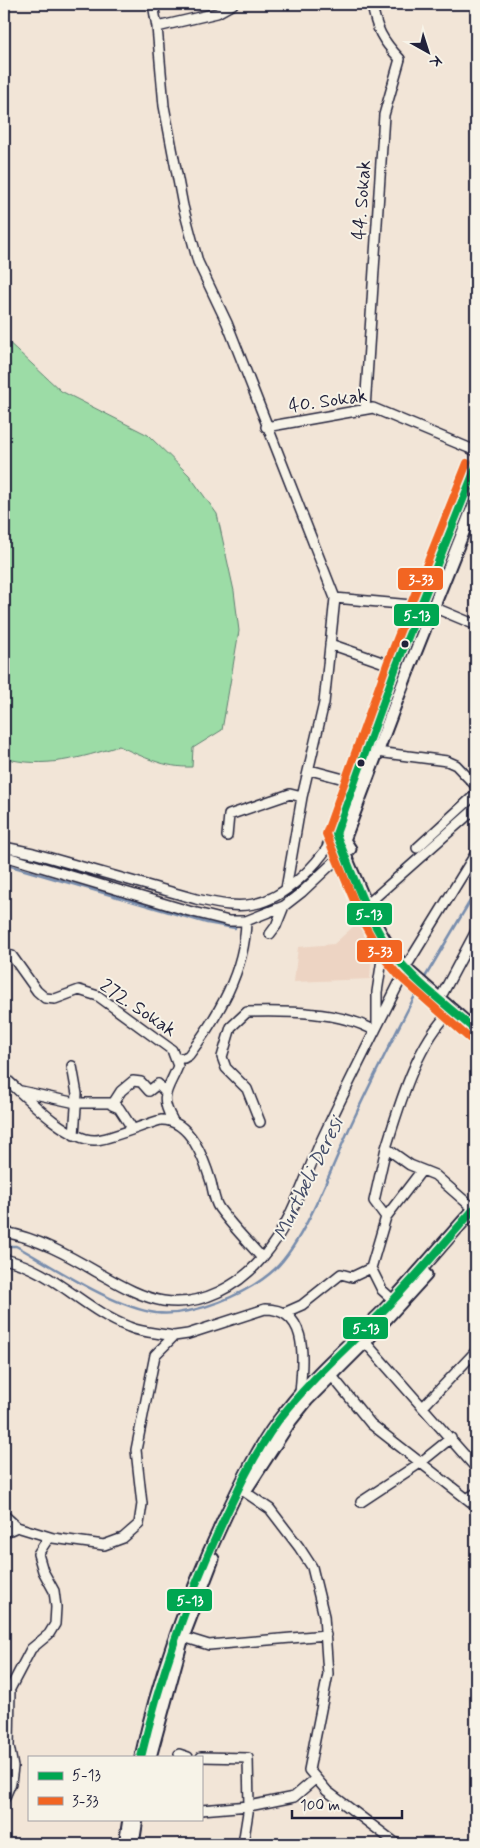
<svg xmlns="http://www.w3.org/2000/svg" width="480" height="1848" viewBox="0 0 480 1848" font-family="Mynerve,sans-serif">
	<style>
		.built { fill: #edd4c3 }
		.green { fill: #9cdca6; stroke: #5f7f70 }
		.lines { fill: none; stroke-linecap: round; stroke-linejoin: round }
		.stream { stroke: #788dad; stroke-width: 2.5 }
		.minor-casing { stroke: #22223b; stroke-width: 12 }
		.major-casing { stroke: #22223b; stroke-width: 15 }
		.minor { stroke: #f7f3e8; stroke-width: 9 }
		.major { stroke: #f7f3e8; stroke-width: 11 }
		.bus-1-casing { stroke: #f7f3e8; stroke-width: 11 }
		.bus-2-casing { stroke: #f7f3e8; stroke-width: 11 }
		.bus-1 { stroke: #00a651; stroke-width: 8 }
		.bus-2 { stroke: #f26522; stroke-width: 8 }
		.bus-dot { fill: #22223b; stroke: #f7f3e8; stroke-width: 2 }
		.labels { text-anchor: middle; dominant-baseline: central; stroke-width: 4; stroke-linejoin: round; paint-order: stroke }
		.street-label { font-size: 19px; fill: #22223b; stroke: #f7f3e8 }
		.water-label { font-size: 20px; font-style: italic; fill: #464f6a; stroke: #f7f3e8 }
		.line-badge { stroke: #f7f3e8; stroke-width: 2 }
		.badge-label { font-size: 14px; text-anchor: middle; font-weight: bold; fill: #fff }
	</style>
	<rect width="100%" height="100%" fill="#f2e5d7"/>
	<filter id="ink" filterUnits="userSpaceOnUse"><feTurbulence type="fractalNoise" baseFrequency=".02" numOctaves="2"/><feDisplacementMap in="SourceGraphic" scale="10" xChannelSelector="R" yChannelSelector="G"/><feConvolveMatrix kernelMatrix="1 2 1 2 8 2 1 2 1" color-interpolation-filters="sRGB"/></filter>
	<g filter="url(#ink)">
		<path class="built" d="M355 925 361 926 368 932 372 951 370 979 294 982 298 947 334 944Z"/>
		<path class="green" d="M4 338 61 391 148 435 189 475 217 514 234 591 239 631 222 730 193 748 192 767C165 768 143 757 119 746 81 758 44 769 4 758Z"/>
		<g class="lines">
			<path class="stream" d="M4 864 207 923 235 928
				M387 881 476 801
				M424 979 476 891
				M4 1246H16C56 1268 113 1307 156 1313 193 1317 248 1294 275 1269 305 1240 331 1169 349 1129 371 1081 395 1034 420 986"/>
			<defs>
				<path id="minor" d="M153 4 157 27 164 106 183 206 198 262 227 323 335 598 324 703 302 797 286 889
					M157 27 217 13 233 4
					M365 409 384 115 400 59C382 40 376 29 372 4
					M266 427 373 408 476 451
					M335 598 433 607 476 625
					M330 644 396 667
					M377 752 447 761 456 765 476 786
					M310 770 355 782
					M227 836 229 815 290 794 302 797
					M4 847 33 853 196 899C215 903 235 908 254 904 285 898 315 867 332 841
					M417 848 476 794
					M4 856 189 911 229 921H246L284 906 302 892 336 860 343 844
					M371 901 476 808
					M270 934 276 926 284 906
					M4 955 12 956 37 991 45 998 55 999 79 990 98 996 172 1050 178 1066C169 1089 158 1095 172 1119
					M409 962 476 853
					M443 993 476 931
					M452 1010C417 1043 400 1103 386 1148L410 1165 435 1175 474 1209
					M377 1024V992L385 940
					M177 1058H184L189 1055C218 1016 245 971 246 921
					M72 1066 77 1094 74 1135
					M4 1077C24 1095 67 1141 95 1140 108 1140 145 1124 161 1120 190 1119 204 1159 211 1182 213 1190 214 1201 219 1208 232 1226 248 1242 262 1258
					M21 1091 76 1103H112
					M260 1122 247 1089 226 1068 222 1057 231 1027 247 1012C286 1011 341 1011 375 1031
					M132 1128 119 1108 112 1105 121 1091 133 1081 141 1082 149 1091 158 1084 166 1093
					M386 1217 374 1201 386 1148
					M4 1232C37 1238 68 1255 97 1272 117 1283 140 1297 163 1301 201 1307 239 1286 263 1257 292 1223 304 1178 322 1139 349 1081 378 1025 406 969
					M4 1259C55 1271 84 1310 129 1327 142 1333 160 1333 174 1336
					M393 1300 382 1290 371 1268 386 1217 422 1170
					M284 1313 302 1305 341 1274 352 1277 371 1268
					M365 1342 476 1468
					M332 1376 371 1424 476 1506
					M423 1407 476 1351
					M245 1492 270 1509 299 1547 312 1567 324 1616 328 1674 309 1770 327 1791 397 1844
					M467 1499 476 1493
					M361 1502 420 1463 451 1438
					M4 1515 17 1527
					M4 1533 17 1527 53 1538 104 1545 123 1538 139 1524 142 1504 136 1450 155 1355 174 1336 188 1334 265 1309C311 1309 302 1363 300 1394
					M183 1637 209 1645 326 1635
					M179 1754 188 1757
					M201 1757 248 1758 249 1806 243 1844
					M4 1799 11 1783 13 1767 9 1746 10 1689 31 1649 49 1634 55 1624 56 1607 54 1591 43 1571 38 1554 49 1537
					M201 1810 249 1806 294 1797 315 1779"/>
				<path id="major" d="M476 467 396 667 336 834 372 918 391 951 406 969 476 1031
					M329 845 347 850
					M350 849 344 840 406 676 476 500
					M247 1488 291 1420 307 1400 365 1342 426 1275
					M141 1757C159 1673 188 1596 224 1519 242 1481 260 1443 286 1411 314 1374 351 1343 383 1311 415 1277 445 1241 476 1207
					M150 1757 183 1637 213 1559
					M125 1844 129 1819
					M133 1844 137 1819"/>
			</defs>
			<use href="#minor" class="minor-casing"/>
			<use href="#major" class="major-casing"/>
			<use href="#minor" class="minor"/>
			<use href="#major" class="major"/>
			<defs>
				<path id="bus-1" d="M476 467 396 667 336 834C353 873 366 918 392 952 414 982 448 1006 476 1031
					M141 1757C160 1677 186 1602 220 1528 237 1491 254 1454 278 1421 309 1380 347 1348 382 1312 415 1278 445 1242 476 1207"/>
				<path id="bus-2" d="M467 463 387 664 326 834 363 922 383 957 399 976 469 1038"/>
			</defs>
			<use href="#bus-1" class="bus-1-casing"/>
			<use href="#bus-2" class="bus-2-casing"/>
			<use href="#bus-1" class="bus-1"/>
			<use href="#bus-2" class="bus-2"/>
		</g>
	</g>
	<g class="bus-dot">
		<circle cx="405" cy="644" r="4.5"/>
		<circle cx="361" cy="763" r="4.5"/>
	</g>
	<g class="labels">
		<g class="street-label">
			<text transform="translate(362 200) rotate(-86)">44. Sokak</text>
			<text transform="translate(328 401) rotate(-8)">40. Sokak</text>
			<text transform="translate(138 1008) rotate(34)">272. Sokak</text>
		</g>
		<g class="water-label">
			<text transform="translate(309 1179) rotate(-64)">Murtbeli Deresi</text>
		</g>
	</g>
	<g class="line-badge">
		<rect x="397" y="567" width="47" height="24" rx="5" fill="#f26522"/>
		<rect x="393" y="603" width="47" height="24" rx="5" fill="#00a651"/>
		<rect x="346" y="902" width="47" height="24" rx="5" fill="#00a651"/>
		<rect x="356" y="939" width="47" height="24" rx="5" fill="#f26522"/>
		<rect x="342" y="1316" width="47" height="24" rx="5" fill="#00a651"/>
		<rect x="166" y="1588" width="47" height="24" rx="5" fill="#00a651"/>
	</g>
	<g class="badge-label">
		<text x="421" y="584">3-33</text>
		<text x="417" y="620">5-13</text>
		<text x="369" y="919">5-13</text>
		<text x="380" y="956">3-33</text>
		<text x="366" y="1333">5-13</text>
		<text x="190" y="1605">5-13</text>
	</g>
	<rect width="480" height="1848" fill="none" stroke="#f7f3e8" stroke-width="20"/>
	<rect x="10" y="10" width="460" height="1828" fill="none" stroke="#22223b" stroke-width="2" filter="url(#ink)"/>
	<rect x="28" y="1756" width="175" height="65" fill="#f7f3e8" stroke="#a29fa3"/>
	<rect x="38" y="1772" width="25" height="8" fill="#00a651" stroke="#a29fa3"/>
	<text x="72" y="1780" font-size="15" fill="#22223b">5-13</text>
	<rect x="38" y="1797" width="25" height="8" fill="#f26522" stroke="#a29fa3"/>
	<text x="72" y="1806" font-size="15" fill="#22223b">3-33</text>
	<g transform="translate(428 52) rotate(141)" stroke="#f7f3e8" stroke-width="4" paint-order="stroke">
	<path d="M0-4L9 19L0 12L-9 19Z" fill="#22223b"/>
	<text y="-8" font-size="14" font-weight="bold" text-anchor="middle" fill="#22223b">K</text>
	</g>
	<path d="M292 1810v8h110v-8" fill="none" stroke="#22223b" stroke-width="2.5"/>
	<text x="300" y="1810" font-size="15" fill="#22223b" stroke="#f7f3e8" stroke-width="4" paint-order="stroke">100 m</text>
</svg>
